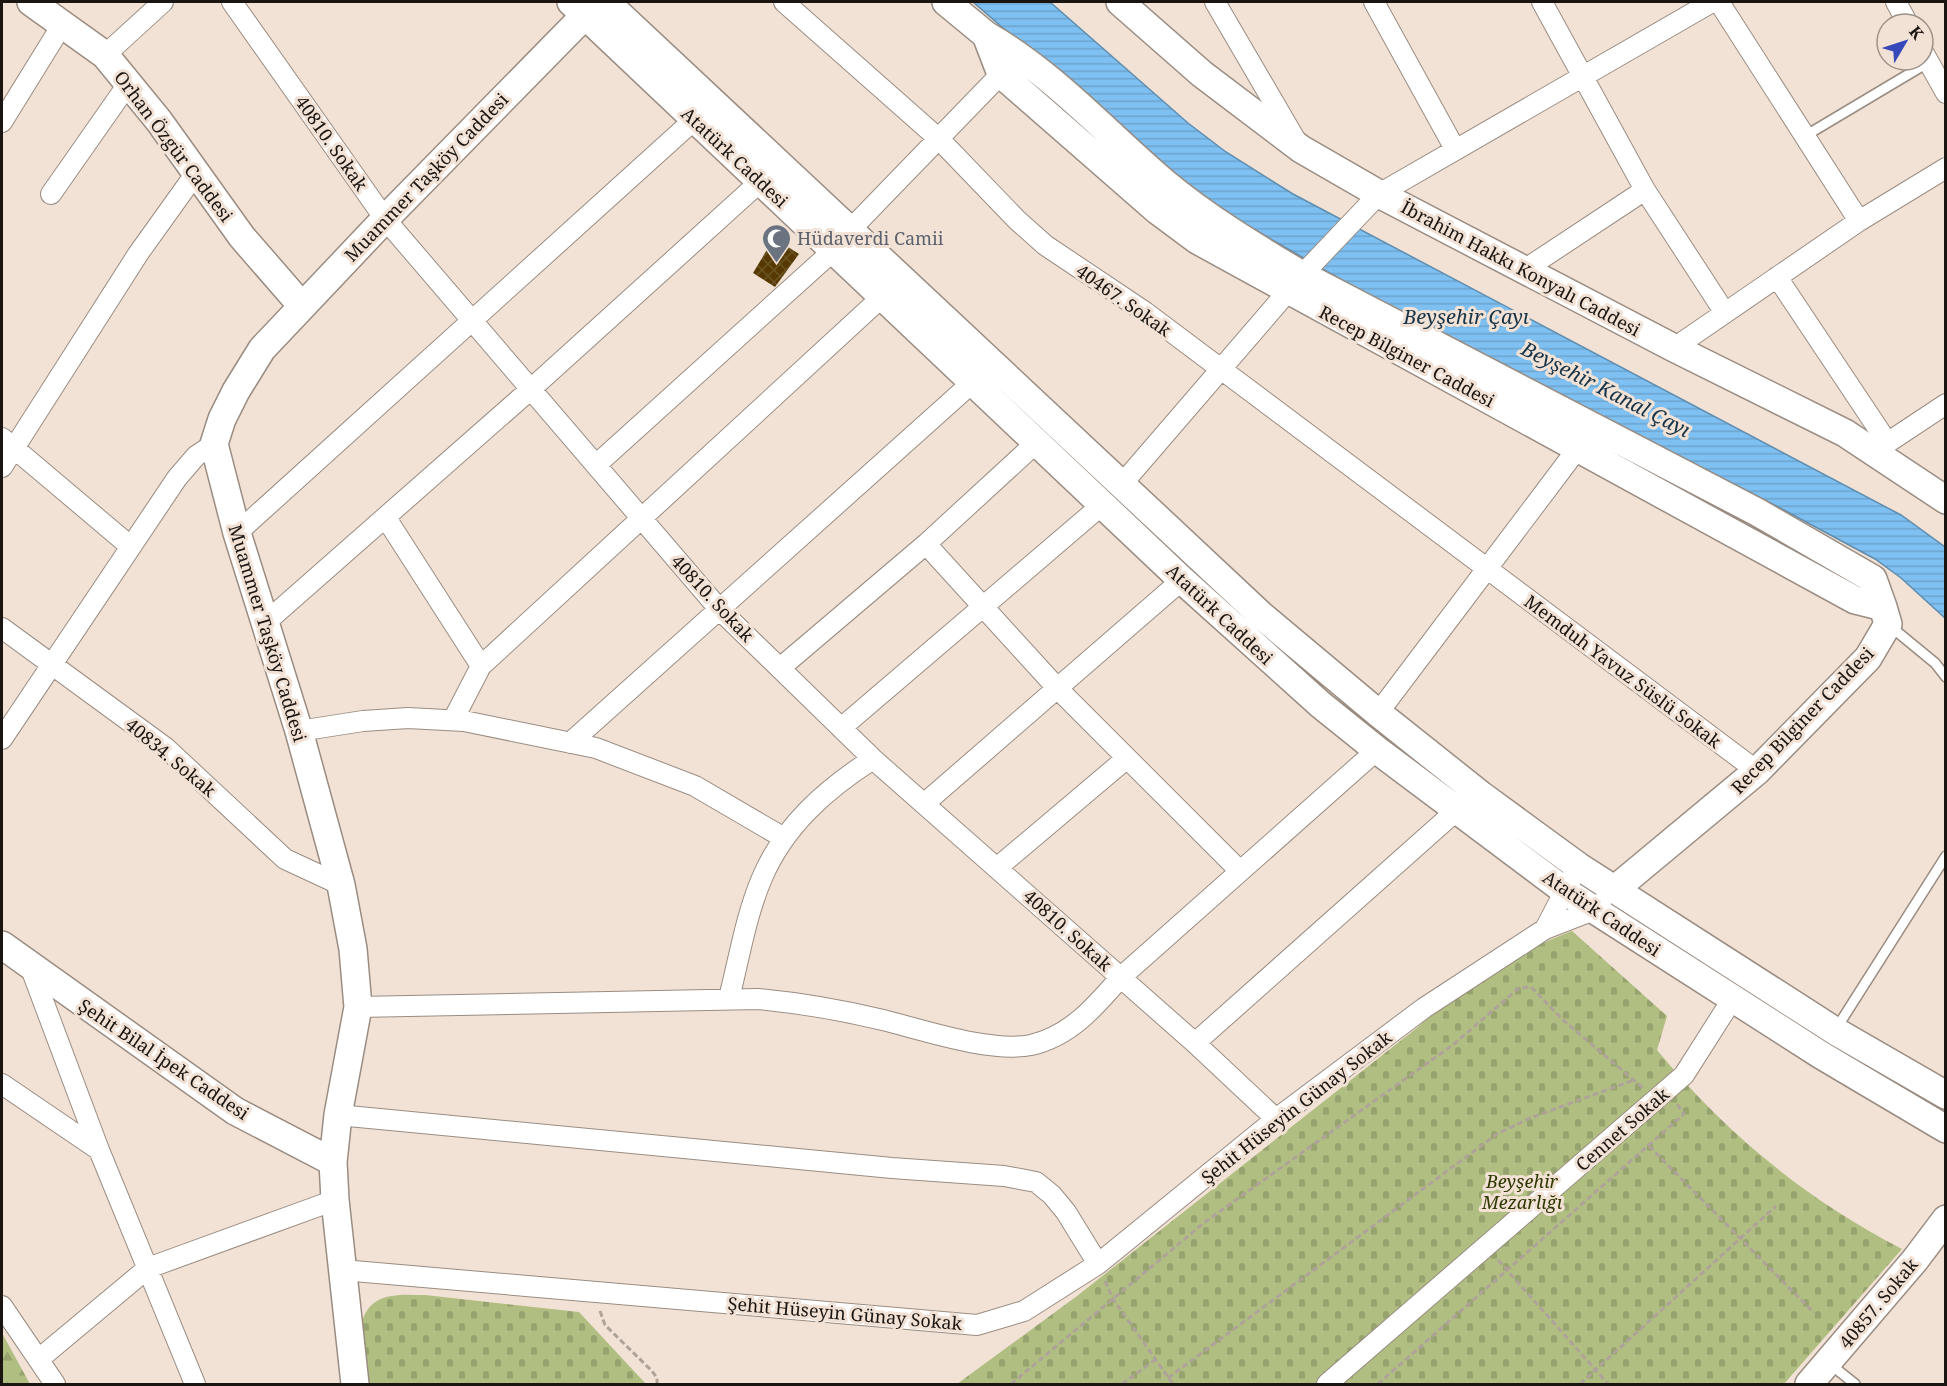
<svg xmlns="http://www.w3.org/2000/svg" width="1947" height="1386" viewBox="0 0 1947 1386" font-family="'Noto Serif',serif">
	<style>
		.forest { fill: url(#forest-firs) }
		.cemetery { fill: url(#cemetery-stones) }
		.water { fill: url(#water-rules); stroke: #608dae; stroke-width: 1.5 }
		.building { fill: url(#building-cross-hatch) }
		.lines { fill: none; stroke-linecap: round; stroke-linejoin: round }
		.lane-casing { stroke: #9a8c81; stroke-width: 12 }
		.street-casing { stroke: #9a8c81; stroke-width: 22 }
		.secondary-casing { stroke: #9a8c81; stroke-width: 30 }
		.path { stroke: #afa399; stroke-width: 3; stroke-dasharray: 6 3; stroke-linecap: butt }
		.lane { stroke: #fff; stroke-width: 9 }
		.street { stroke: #fff; stroke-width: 20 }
		.secondary { stroke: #fff; stroke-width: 27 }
		.labels { text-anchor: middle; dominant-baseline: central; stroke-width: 6; stroke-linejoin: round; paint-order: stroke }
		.street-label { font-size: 18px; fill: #1a1511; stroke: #f2e2d6 }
		.worship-label { font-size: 18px; fill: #5b616d; stroke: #f2e2d6; text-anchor: start }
		.park-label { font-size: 18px; font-style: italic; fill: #2f3800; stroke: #f2e2d6 }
		.water-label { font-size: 20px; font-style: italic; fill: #163347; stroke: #f2e2d6 }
	</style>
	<defs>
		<pattern id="forest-firs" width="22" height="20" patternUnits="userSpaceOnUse" patternTransform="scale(1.5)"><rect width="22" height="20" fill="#b0bf81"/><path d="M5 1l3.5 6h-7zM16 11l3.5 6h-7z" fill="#97a36e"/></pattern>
		<pattern id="cemetery-stones" width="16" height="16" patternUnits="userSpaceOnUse" patternTransform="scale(1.5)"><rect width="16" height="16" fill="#b0bf81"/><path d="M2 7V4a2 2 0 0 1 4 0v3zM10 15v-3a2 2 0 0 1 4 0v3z" fill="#97a36e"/></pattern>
		<pattern id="water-rules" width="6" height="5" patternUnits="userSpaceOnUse" patternTransform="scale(1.5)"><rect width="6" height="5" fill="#7ec0f1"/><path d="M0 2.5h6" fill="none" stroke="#6ca4ce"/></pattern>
		<pattern id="building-cross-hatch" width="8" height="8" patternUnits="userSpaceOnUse" patternTransform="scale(1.5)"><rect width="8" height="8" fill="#563900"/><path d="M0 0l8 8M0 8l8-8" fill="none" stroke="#6a5325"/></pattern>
	</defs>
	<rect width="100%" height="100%" fill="#f2e2d6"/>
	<path class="forest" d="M2 1333 30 1384H2Z"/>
	<path class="cemetery" d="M1572 931 1667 1016 1657 1050C1726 1134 1806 1199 1902 1249L1784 1384H957L1077 1296 1418 1027C1457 989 1522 949 1572 931Z
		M425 1295 579 1312 646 1384H363C361 1355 348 1302 392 1296 402 1294 414 1295 425 1295Z"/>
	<path class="water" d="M973 2H1050L1188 123 1226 152 1293 194 1901 515 1945 547V618L1901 578 1875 559 1782 509 1375 299 1229 215 1179 181Z"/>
	<path class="building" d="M774 238 799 254 775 287 753 273Z"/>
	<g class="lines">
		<defs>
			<path id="lane" d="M1805 136 1929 62
				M1890 626 1935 663 1946 677
				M1836 1029 1946 856
				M1830 1364 1855 1384"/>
			<path id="street" d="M232 2 385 219 720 610 873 759 1195 1043 1276 1119
				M784 2 939 139 1017 220 1045 245 1145 312 1757 771
				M1215 2 1295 139
				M1374 2 1455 149
				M1542 2 1645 190 1725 313
				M1719 2 1859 221
				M1896 2 1908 24
				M1923 52 1946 93
				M105 55 163 2
				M2 122 62 25
				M51 194 128 84
				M850 230 1001 74
				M1524 270 1645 190
				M1777 277 1887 442
				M1674 348 1859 221 1946 168
				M2 438 130 546
				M1878 449 1946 404
				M596 465 834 250
				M2 467 138 254 196 173
				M1122 484 1302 275 1379 194 1712 2
				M386 518 481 666
				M237 533 695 119
				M926 544 1058 689 1240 871
				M265 623 531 389 761 181
				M2 628 166 748 285 859 341 885
				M780 668 926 544 1036 443
				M1378 713 1578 448 1583 437
				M453 720 481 666 882 297
				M841 728 1102 505
				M299 731 363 721 408 718 464 721 596 748 695 786 784 838
				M2 739 177 478 196 456 214 444
				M570 743 973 382
				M925 803 1182 580
				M998 867 1127 758
				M1545 929 1578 866
				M30 966 99 1150 195 1384
				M729 998C739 959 746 915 762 878 784 826 826 789 873 759
				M358 1007 758 999C801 1003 841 1010 883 1020 923 1030 991 1053 1031 1045 1070 1036 1095 1007 1120 978L1377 750
				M1195 1043 1457 810
				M2 1084 99 1150
				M338 1115 892 1168 1004 1176 1036 1182 1052 1195 1066 1212 1098 1264
				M342 1270 977 1325 1024 1311 1098 1264 1276 1119 1424 1008 1545 929 1594 910 1601 903
				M2 1306 55 1384
				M39 1359 148 1268 335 1200
				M1327 1384 1684 1075 1733 998"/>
			<path id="secondary" d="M31 2 105 55 159 121 242 237 302 306
				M571 2 1182 580 1321 705 1377 750 1565 891 1821 1055 1946 1129
				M606 2 1261 615 1378 713 1481 795 1578 866 1835 1031 1946 1095
				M946 2 986 35
				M1120 2 1202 74 1301 149 1379 194 1674 348 1845 433 1946 500
				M986 35C1053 73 1107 134 1165 183 1207 218 1255 247 1302 275L1757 512 1873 579 1883 607 1855 600 1197 240 1158 211 1001 74Z
				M1614 890 1757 771 1868 658 1888 624 1883 607
				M2 945 235 1111 333 1162
				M355 1384 335 1200 333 1162 338 1115 358 1007 353 949 341 885 299 731 237 533 214 444 222 419 236 391 262 349 385 219 596 4
				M1809 1384 1915 1260 1946 1219"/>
		</defs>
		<use href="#lane" class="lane-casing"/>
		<use href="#street" class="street-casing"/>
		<use href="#secondary" class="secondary-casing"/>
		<path class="path" d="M1649 1146 1814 1313
			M1498 1260 1608 1384
			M1105 1281 1113 1299 1173 1384
			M600 1311 605 1325 652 1371 657 1378V1384
			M1168 1378 1497 1134 1530 1118 1634 1080
			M1011 1384 1205 1222 1454 1044 1519 988 1531 987 1563 1020 1643 1088
			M1122 1384 1155 1360
			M1378 1384 1684 1114 1677 1104
			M1580 1384 1776 1206"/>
		<use href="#lane" class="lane"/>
		<use href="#street" class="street"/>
		<use href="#secondary" class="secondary"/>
	</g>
	<defs>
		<symbol id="mosque-pin" viewBox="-11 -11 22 30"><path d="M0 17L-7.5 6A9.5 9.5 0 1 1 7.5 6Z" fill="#6b7280" stroke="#f2e2d6"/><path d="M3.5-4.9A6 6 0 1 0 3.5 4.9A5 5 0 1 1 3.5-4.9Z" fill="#fff"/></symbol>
	</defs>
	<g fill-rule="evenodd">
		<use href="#mosque-pin" x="760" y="222" width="33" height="45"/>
	</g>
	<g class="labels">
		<g class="street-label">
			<text transform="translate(332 143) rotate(55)">40810. Sokak</text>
			<text transform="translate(174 146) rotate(53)">Orhan Özgür Caddesi</text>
			<text transform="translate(735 157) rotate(43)">Atatürk Caddesi</text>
			<text transform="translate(426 177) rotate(-46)">Muammer Taşköy Caddesi</text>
			<text transform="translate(1521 268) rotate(28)">İbrahim Hakkı Konyalı Caddesi</text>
			<text transform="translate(1124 300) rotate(35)">40467. Sokak</text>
			<text transform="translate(1407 356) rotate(28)">Recep Bilginer Caddesi</text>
			<text transform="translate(713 598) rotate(47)">40810. Sokak</text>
			<text transform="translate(1220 614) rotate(43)">Atatürk Caddesi</text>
			<text transform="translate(268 633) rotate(73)">Muammer Taşköy Caddesi</text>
			<text transform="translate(1623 671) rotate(37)">Memduh Yavuz Süslü Sokak</text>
			<text transform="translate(1802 720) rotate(-46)">Recep Bilginer Caddesi</text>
			<text transform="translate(171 757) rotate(40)">40834. Sokak</text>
			<text transform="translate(1602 913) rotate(34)">Atatürk Caddesi</text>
			<text transform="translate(1068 930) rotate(42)">40810. Sokak</text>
			<text transform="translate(164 1059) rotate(34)">Şehit Bilal İpek Caddesi</text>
			<text transform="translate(1296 1107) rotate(-38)">Şehit Hüseyin Günay Sokak</text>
			<text transform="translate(1622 1129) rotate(-41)">Cennet Sokak</text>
			<text transform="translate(1878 1303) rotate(-50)">40857. Sokak</text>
			<text transform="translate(845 1313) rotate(5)">Şehit Hüseyin Günay Sokak</text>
		</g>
		<g class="worship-label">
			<text x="797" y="238">Hüdaverdi Camii</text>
		</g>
		<g class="park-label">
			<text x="1522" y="1181">Beyşehir<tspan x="1522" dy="21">Mezarlığı</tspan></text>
		</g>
		<g class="water-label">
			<text x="1466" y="316">Beyşehir Çayı</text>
			<text transform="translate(1606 389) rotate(27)">Beyşehir Kanal Çayı</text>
		</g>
	</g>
	<rect width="1947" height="1386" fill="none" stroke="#1a1511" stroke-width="6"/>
	<g transform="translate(1905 42) rotate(51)"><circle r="28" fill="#f2e2d6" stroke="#9c9087" stroke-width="1.5"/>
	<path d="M0-4.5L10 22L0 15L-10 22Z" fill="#3748ba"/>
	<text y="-9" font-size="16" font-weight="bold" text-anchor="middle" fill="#1a1511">K</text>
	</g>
</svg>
